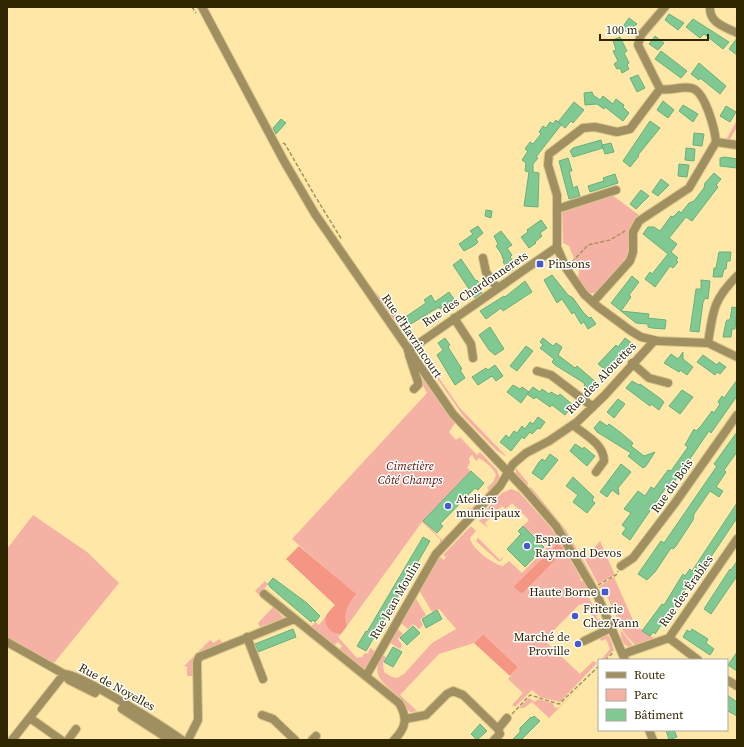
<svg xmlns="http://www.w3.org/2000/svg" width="744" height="747" viewBox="0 0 744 747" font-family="'Source Serif 4',serif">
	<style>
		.green { fill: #f5b1a4; fill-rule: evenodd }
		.forest { fill: #f59685 }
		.building { fill: #81c992; stroke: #68b07b }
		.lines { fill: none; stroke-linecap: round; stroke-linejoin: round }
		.minor-casing { stroke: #dac589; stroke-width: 10 }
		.path { stroke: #a5945f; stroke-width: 1.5; stroke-dasharray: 4 2; stroke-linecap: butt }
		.minor { stroke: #a09061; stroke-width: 8 }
		.poi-dot { fill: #445acd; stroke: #fff; stroke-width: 1.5 }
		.labels { text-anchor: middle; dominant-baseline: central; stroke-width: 3; stroke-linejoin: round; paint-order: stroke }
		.poi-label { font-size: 12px; fill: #312602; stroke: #fff; text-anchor: start }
		.street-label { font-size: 12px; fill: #312602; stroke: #fff }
		.park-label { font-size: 12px; font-style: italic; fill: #570e05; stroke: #fff }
	</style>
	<rect width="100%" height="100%" fill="#ffe8a7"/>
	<path class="green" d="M737 120V127L729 141 726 140Z
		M612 195 639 215C623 232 634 240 628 257 624 267 605 284 597 293H588L578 279 579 271 569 246 563 243 562 209Z
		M370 286 384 302 391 308 411 336 417 338 413 340 407 338 378 299Z
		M423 347V355L460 408 507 457 496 450 464 417 422 357 420 351Z
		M411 363 455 423 449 432 456 440 460 437 477 455 480 452 497 470 500 478 498 483 473 511 469 510 468 507 471 509 489 490 487 488 493 482 496 475C493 467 485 462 479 458L476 461 472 455 469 458 470 463 467 468 471 471 423 521 442 540 447 535 448 536 440 544V539L422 522 347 626C343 613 348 604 355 594L292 539 427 393Z
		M516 468 528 483 527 487 516 475Z
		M531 487 566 530 595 581 594 582 564 531 529 489Z
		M511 489 519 492 551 528 581 578 580 580 584 582 588 590 586 592 598 615 596 616 598 619H600L603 623 600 627H595L599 622 580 604 544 640 580 674 593 661 597 663 560 702 540 697 532 690 515 707 512 705 523 693 508 679 518 667 483 634 474 643 439 654 400 695 417 711H421L410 712C405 707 403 699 396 694 381 682 371 674 382 655L386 657 383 663 384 672 392 677 397 678 404 674 432 643 456 629 439 609 432 612 419 590 439 556 444 560 446 557 443 555 471 526 476 531 470 538C471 548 494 565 503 566L509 561 522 573 547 547 523 526 529 520 512 503 506 509 502 506 485 523 488 528 479 521 482 518 480 516 502 493ZM558 543 565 550 522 594 513 587Z
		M33 515 87 552 119 583 54 663 7 639V549Z
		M480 534 478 538 500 560 504 556 501 561H498L476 541Z
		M600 541 615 575 598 584 585 559Z
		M614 577 635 625 654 638 635 645 624 633 605 592 598 587Z
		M265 581 268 584 259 595 255 591Z
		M415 597 426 615 420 619 423 625 419 629 413 624 408 629 400 622Z
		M273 607 284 618 260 627 258 623Z
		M327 615 326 621 337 634H341L338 637 357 658 362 657 365 653 368 654 370 648 375 651 365 668 362 669 339 650 342 646 338 642 334 645 311 627 315 622 319 625Z
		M397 628 403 634 398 639 402 645 400 649 389 642Z
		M621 630 634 647H629C622 644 620 638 621 630Z
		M606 635 609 636 614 650 604 660H601L610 649 606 639 601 641 600 638Z
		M219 639 223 643 198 653 194 676H187V667L184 666 210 640 214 643Z
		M585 682 549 718 532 702 524 708H519L529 698 535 702 538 699 553 703 554 707 558 708Z"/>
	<path class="forest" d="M558 543 565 550 522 594 513 587Z
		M299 546 356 594C348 604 343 613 347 626L341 634C332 634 323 626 326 616 328 612 332 608 335 605L286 559Z
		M483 634 518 667 510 676 474 643Z"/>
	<path class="building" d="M669 14 684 23 678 30 665 20Z
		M629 18 637 24 627 32 622 28Z
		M693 19 729 42 723 49 704 34 700 38 686 27Z
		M655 36 664 43 658 50 649 44Z
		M620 37 627 51 624 53 629 63 627 65 629 69 622 73 620 68 617 69 614 64 618 61 613 51 616 50 613 40Z
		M737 38V55L729 49Z
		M661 51 687 71 681 78 655 59Z
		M699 63 726 86 720 94 704 81 700 78 699 80 691 74Z
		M638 75 645 88 637 92 630 78Z
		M592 92 593 95 600 100 603 96 613 104 616 99 624 105 623 107 629 113 623 121 605 107 604 109 597 104 585 105 584 93Z
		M663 101 674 110 668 118 657 110Z
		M574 102 584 110 573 123 571 121 565 128 558 122Z
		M683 105 698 114 693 122 679 111Z
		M726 106 736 112 730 122 720 116Z
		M281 119 286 123 276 134 273 128Z
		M556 120 561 125 536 157 538 158 533 164V172L539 173 538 207 524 206 529 172 525 171 526 163 522 160 528 151 525 149 530 142 533 144 541 134 539 132 543 126 546 128 550 122 553 124Z
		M650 121 660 128 638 155 639 156 630 167 623 161Z
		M694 133 704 134 702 146 693 145Z
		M601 140 603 148 573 157 570 151 573 148Z
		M611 143 614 152 605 154 602 145Z
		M686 148 695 149 694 161 685 160Z
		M725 157 737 159V168L720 166V158Z
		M568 158 572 171H569L570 175 573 188 577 186 580 196 569 199 559 161Z
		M679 164 689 165 687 177 678 176Z
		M714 173 721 179 716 185 718 187 692 221 686 217 669 238 677 244 671 252 678 258 676 260 678 262 673 268 670 266 655 287 645 279 650 272 652 274 668 254 643 234 648 227H654L660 231 671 216 673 217 679 211 681 213 689 203 694 201 704 188 705 183Z
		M615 174 618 183 590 192 588 186 604 181 603 178Z
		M661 179 669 185 658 196 652 192Z
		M641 190 649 196 636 209 630 204Z
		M486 210 492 211 491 218 485 216Z
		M541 220 547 228 540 233 542 236 535 242 536 243 529 248 521 237 528 232 527 230Z
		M478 226 483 233 476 239 478 242 475 245 464 251 459 244 473 234 470 231Z
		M501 231 512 245 507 248 512 255 510 257 515 264 513 265 515 268 510 272 503 262 504 261 501 253 496 246 498 244 494 236Z
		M719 252H731L730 261H727L726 269H724L722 277H713L714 268H716Z
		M461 259 476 281 477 280 482 287 479 289 482 293 475 298 453 265Z
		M552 275 568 295 573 298 583 312 589 318 591 317 596 324 588 329 584 322 581 324 574 312 572 314 562 299 557 303 544 280Z
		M632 276 639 282 629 295 631 297 621 311 611 303Z
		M701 280 710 281 708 299 705 298 703 302 699 332 690 331 696 289H701Z
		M525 281 532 292 503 311 501 308 486 319 480 311 504 296 505 297Z
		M449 292 454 299 451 302 440 309 439 307 409 325 404 318 426 303 424 300 431 295 435 302Z
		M732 307 737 308 735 329H732L731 337H723L726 322 727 320H730Z
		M621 311 649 314 648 318 666 320 665 329 652 328 648 327V324L636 323Z
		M490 327 504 349 495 355 489 350 479 335Z
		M445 338 450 345 448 347 462 369 460 370 465 378 455 385 437 355 443 350 438 343Z
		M543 338 553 346 556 343 562 347 558 355 575 368 577 366 597 383 591 391 584 386 585 384 581 381 555 365 552 362 554 359 540 348 543 345 540 342Z
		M625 338 633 344 608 372 598 364 616 345 618 347Z
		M526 346 533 351 517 371 510 366Z
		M683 352V359L693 367 687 375 680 370 679 372 664 363 671 354 678 359Z
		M703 355 717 365 719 362 726 367 720 374 717 372 715 375 697 362Z
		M495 365 503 376 496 381 492 376 478 385 472 377 486 368 488 370Z
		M737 380V396L711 433 709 431 672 485 669 483 630 540 622 534 626 528 622 525 631 513 624 509 627 505 638 491 645 496 651 487 654 489 668 470 671 471 688 447 685 445 694 429 696 431 701 426 712 411 714 413 720 404 718 402 722 396 724 398Z
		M632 381 639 385 640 384 661 399 664 402 659 410 651 404 650 406 626 388Z
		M513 385 520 389 522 387 529 392 521 403 507 392Z
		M533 387 540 392 542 389 549 394 551 392 558 396 560 394 573 405 565 415 552 405 550 407 536 397 534 399 527 394Z
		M682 390 693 397 680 414 669 406Z
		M618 399 625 404 614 418 607 412Z
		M538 417 545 422 540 429 538 428 532 434 530 432 524 439 522 437 511 451 500 442 506 435 509 438 514 431 517 433 522 426 525 429 530 422 533 424Z
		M600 421 607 426 609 424 620 432 633 443 631 446 644 456 655 452 646 466 643 468 628 456 631 453 597 432 594 428Z
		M737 432V452L724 470 726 472 716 487 723 491 719 497 710 491 694 514 693 520 676 546 673 549 671 548 655 572 647 580 638 574 661 541 664 543 717 466 714 464Z
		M575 444 583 449 584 447 595 456 587 466 570 451Z
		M550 454 558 460 542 480 532 473 539 462 542 459 545 461Z
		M621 464 631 472 618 488 619 495 612 490 607 497 600 492Z
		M471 471 484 483 478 490 475 488 440 524 443 526 437 533 423 521Z
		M573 477 594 497 592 500 595 503 587 513 573 502 578 495 566 486Z
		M737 503V518L694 582 692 580 655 634 653 632 650 636 642 631 662 604 664 605 683 574 685 576 690 569 692 571Z
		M523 526 544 547 525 567 507 549 521 534 518 531Z
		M423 537 430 541 366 651 357 646 366 631 367 632Z
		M737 561V576L711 614 704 609 730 569 731 570Z
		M273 578 307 603 320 616 315 622 313 620 311 622 270 587 268 584Z
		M437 610 442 619 426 628 422 619Z
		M413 626 420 633 407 645 400 638Z
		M293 629 296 637 258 652 255 644Z
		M692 629 708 639 706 643 714 649 710 655 683 637 687 630 690 632Z
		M393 647 402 652 393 667 384 662Z
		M737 652V671L728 665Z
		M727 695 737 702V716L728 711 730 708 727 706Z
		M534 716 540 721 521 740H512L520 732V728L531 717 532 718Z
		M480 724 487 731 477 740 471 734Z
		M666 730H674L677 737 669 740Z"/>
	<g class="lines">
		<defs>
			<path id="minor" d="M202 7 284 161 315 214 453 414 525 490 556 526 598 597 625 660
				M710 7C709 23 725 27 737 33
				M660 89 638 45 641 35 665 7
				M737 145 716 142C715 130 705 90 691 88 681 86 671 91 660 89L630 129 617 132 595 127 583 128 549 154 548 165 557 195V247L566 268 584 294 597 306 631 331 641 337 658 341 708 343 737 357
				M557 209 616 190
				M483 258 486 272 497 288
				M593 302 630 261 633 252V232L639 221 689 188 716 142
				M454 318 471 344 473 358
				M708 343C713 311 713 300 737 276
				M408 351 557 247
				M409 355 418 382V385L414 389
				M632 363 649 378 668 383
				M537 371 551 375 593 407
				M573 425C585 435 604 444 604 461L596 472
				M621 566 633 558 675 503 737 415
				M264 594 399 703C408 718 406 728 394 740
				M247 637 263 679
				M669 638 698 660
				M584 641 613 627
				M7 642 64 674C80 673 165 728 182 740
				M623 654 669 638 737 539
				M64 674 69 680 95 693
				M366 676 436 554 500 486 513 464 526 453 549 441 577 422 605 395 654 341
				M727 680 737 686
				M122 709 170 740
				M262 715 273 719 295 740
				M30 718 61 740
				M405 719 426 715 447 694 453 691 463 695 498 729 507 718
				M649 730 653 740
				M12 740 64 674
				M68 740 76 729
				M188 740 198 720 197 662 199 657 294 619
				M312 740 316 736
				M494 740 500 734 498 729"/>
		</defs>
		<use href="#minor" class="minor-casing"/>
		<path class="path" d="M192 7 196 13
			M283 143 285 144 315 196 342 240
			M572 262 588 245 610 240 625 231
			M598 585 616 575 618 571
			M605 660 614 652
			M512 714 530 695 559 704 599 666"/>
		<use href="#minor" class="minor"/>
	</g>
	<g class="poi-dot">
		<rect x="536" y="260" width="8" height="8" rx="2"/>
		<circle cx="448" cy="506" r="4"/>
		<circle cx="527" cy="546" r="4"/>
		<rect x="601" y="588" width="8" height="8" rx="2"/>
		<circle cx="575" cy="616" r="4"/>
		<circle cx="578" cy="644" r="4"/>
	</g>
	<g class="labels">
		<g class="poi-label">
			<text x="548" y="264">Pinsons</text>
			<text x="456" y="499">Ateliers<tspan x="456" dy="14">municipaux</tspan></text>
			<text x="535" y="539">Espace<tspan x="535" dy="14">Raymond Devos</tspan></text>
			<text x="597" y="592" text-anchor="end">Haute Borne</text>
			<text x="583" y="609">Friterie<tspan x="583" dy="14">Chez Yann</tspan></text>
			<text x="570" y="637" text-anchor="end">Marché de<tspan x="570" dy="14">Proville</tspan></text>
		</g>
		<g class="street-label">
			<text transform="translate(475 289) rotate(-34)">Rue des Chardonnerets</text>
			<text transform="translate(412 336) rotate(56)">Rue d'Havrincourt</text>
			<text transform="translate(601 378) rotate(-46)">Rue des Alouettes</text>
			<text transform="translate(672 486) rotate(-55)">Rue du Bois</text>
			<text transform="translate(686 591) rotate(-55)">Rue des Érables</text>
			<text transform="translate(395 600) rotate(-60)">Rue Jean Moulin</text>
			<text transform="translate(117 687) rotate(29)">Rue de Noyelles</text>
		</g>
		<g class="park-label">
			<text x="410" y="466">Cimetière<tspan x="410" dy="14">Côté Champs</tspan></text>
		</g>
	</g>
	<rect width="744" height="747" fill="none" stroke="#312602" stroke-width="16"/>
	<rect x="598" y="659" width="130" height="72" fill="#ffffff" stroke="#ada89a"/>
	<rect x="606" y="672" width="20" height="6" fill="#a09061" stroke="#ada89a"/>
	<text x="634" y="679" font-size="12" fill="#312602">Route</text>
	<rect x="606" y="689" width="20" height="12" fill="#f5b1a4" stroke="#ada89a"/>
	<text x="634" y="699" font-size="12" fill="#312602">Parc</text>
	<rect x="606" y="709" width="20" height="12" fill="#81c992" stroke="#ada89a"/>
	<text x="634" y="719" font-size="12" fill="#312602">Bâtiment</text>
	<path d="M600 34v6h108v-6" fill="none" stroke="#312602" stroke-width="2"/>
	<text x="606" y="34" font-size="12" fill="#312602" stroke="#ffffff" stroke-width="3" paint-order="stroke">100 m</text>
</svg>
